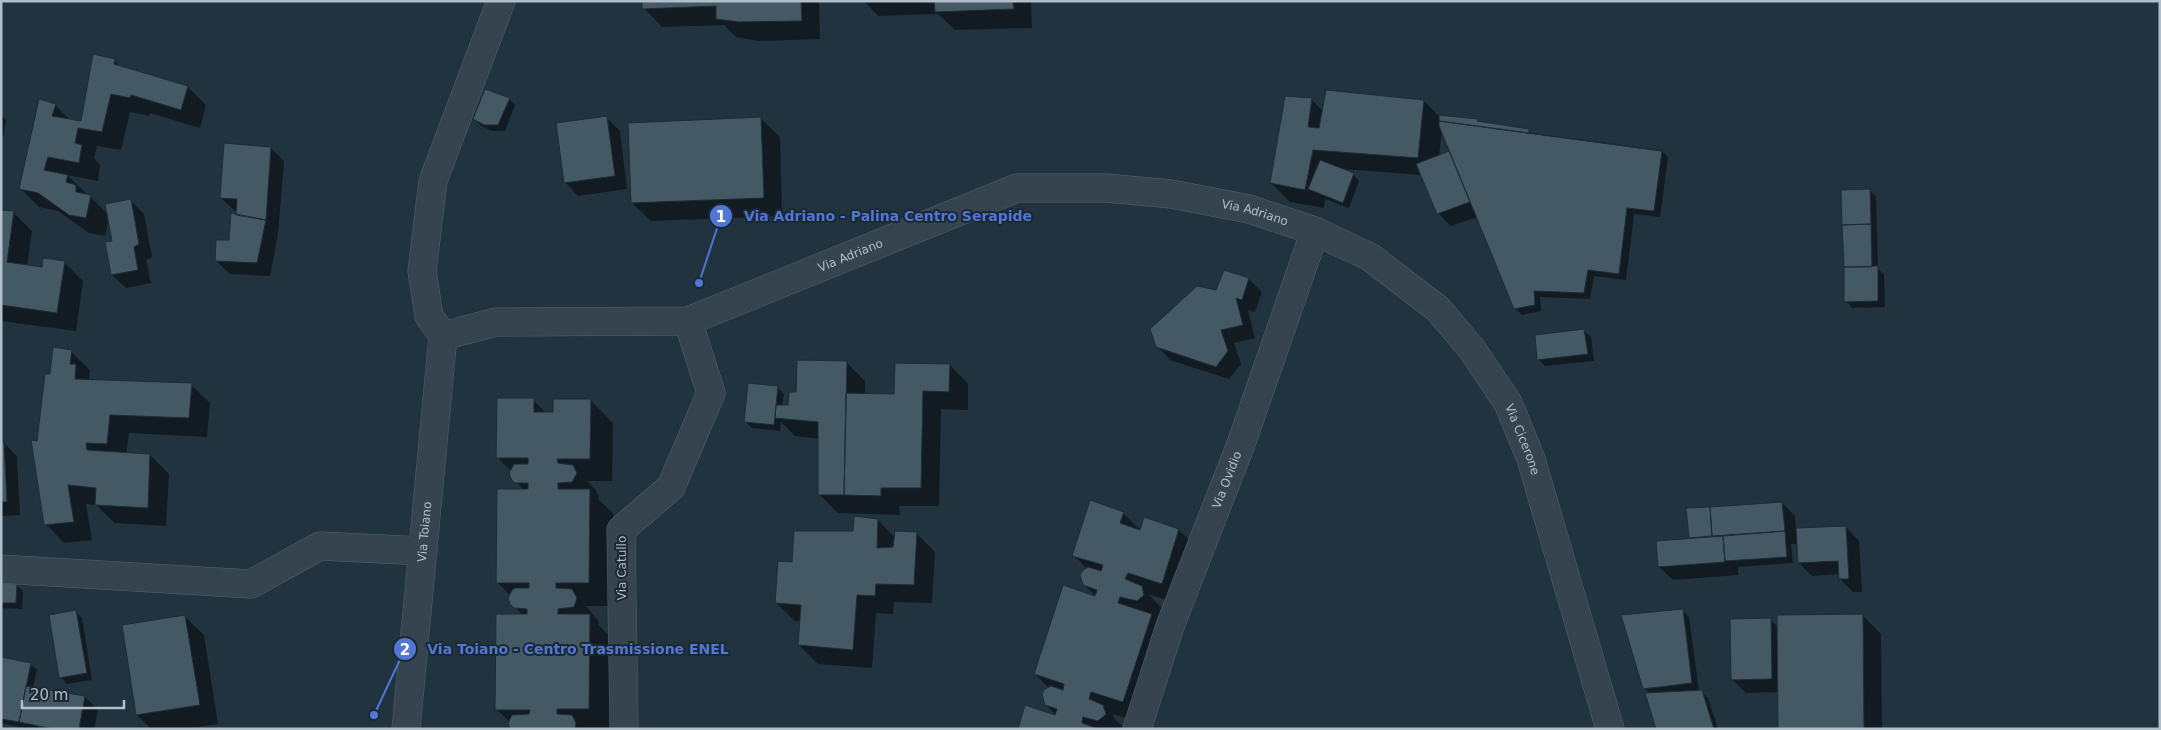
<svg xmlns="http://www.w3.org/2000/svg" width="2161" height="730" viewBox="0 0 2161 730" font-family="'DejaVu Sans',sans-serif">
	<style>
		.shadow { fill: #0007; fill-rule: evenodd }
		.building { fill: #455965; stroke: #1d2b36 }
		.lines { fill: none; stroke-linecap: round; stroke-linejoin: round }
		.street-casing { stroke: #54626d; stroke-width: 29 }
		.street { stroke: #36444f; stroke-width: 28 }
		.labels { text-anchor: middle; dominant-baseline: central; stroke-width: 4; stroke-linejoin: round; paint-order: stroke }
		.street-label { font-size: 12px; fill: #b1bfca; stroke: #1b2934 }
		.leader { fill: none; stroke: #5176d3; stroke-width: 2 }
		.callout-dot { fill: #5176d3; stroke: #1b2934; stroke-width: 2 }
		.mark-label { font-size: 15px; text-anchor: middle; font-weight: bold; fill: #fff }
		.callout-label { font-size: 14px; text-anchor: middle; font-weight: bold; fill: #5176d3; stroke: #1b2934; stroke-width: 4; stroke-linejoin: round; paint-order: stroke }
	</style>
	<rect width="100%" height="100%" fill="#21333f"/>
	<path class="shadow" d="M643 1H819L820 39 759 41 736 37 724 25 662 27 644 8Z
		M864 1H1031L1032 28 955 30 938 14 878 16Z
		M114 60 121 68 188 87 206 105 200 128 150 113 149 116 130 112 121 150 97 146 94 158 100 165 98 181 67 175 108 214 131 201 144 214 152 257 146 260 151 283 126 288 112 275 106 243 113 242 109 217 105 236 89 233 58 211 39 207 20 188 55 105 71 121 82 123Z
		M509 99 515 105 505 131H492L481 126 475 119Z
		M1311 99 1323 111 1424 101 1440 117 1477 120 1480 123 1529 130 1532 134 1662 151 1668 157 1660 217 1634 214 1626 280 1594 276 1590 299 1540 297 1541 311 1522 315 1515 308 1477 217 1451 226 1438 213 1422 175 1342 169 1353 174 1359 181 1349 208 1325 199 1324 208 1290 202 1271 183ZM1442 129 1453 157 1449 153 1439 157Z
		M1 115 6 120 3 137H1Z
		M607 118 620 131 627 189 578 196 565 182Z
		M761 119 780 137 782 216 651 221 632 203Z
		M271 148 284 161 278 234 270 276 230 274 216 261 230 242 238 211H235L221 198Z
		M1869 190 1876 196 1878 269 1884 274 1885 307 1852 308 1846 301Z
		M1 211 14 213 32 231 27 266 43 268 64 262 83 281 76 331 1 321Z
		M1225 272 1249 279 1262 292 1255 312 1248 310 1255 338 1234 343 1241 364 1229 379 1170 360 1157 346 1216 291Z
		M1584 331 1591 337 1594 361 1545 366 1539 360Z
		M71 352 90 370 89 379 91 381 191 385 210 403 207 437 129 433 126 454 150 455 169 474 166 526 115 523 96 505 86 504 92 540 64 543 46 524 38 442 51 376Z
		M846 362 865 381V395H895L950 365 968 384V410L941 409 939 506H899L900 515 838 513 819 494V439L795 436 781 422 780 431 752 428 745 421 777 387 784 394 782 406H789L797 393Z
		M533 400 547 414H554L590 400 613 423 612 481H587L595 489 599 497 598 499 613 513 612 606H586L599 622 598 624 612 639 611 729H512L510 722 496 709 523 615 511 603V596L498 583 524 490 512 478 511 471 498 458Z
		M1 443H4L17 456 20 515 3 516 1 514Z
		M1782 503 1795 516 1796 530 1846 527 1859 541 1862 592H1853L1840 579V574L1812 576 1799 563 1798 544H1791L1793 563 1738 567V575L1673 580 1659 567 1690 539 1688 509Z
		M1123 513 1141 531 1145 519 1179 530 1202 553 1185 606 1148 594 1165 611 1146 725 1114 714 1113 717 1125 729H1019L1059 718 1046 705 1049 688 1035 674 1098 598 1084 585 1087 569 1074 555Z
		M878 520 895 538 916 533 935 552 932 603 894 602 893 614 876 613 872 668 818 664 799 645 801 622 795 621 776 603 793 563Z
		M1 583 16 585 23 591 22 609 1 608Z
		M1682 610 1689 617 1699 691H1701L1708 698 1718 729H1657L1651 694 1644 688Z
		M75 611 82 618 92 680 67 684 61 677Z
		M1862 615 1881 634 1882 729H1779V692L1746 693 1733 680 1770 620 1778 627Z
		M185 617 204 635 218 724 185 729H151L137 715Z
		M1 658 30 664 37 670 33 688 85 697 98 710 94 729H27L1 723Z"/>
	<path class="building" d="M642 1H801L802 21 739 22 716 19V6L642 9Z
		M934 1H1013L1014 9 935 12Z
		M93 54 115 59 114 64 188 86 181 110 131 95 130 98 111 94 102 132 78 128 75 143 82 145 79 163 48 157 44 170 68 175 66 182 76 185V192L91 195 86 218 69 215 38 193 19 189 39 99 56 104 52 116 81 121Z
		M485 89 510 98 498 125H484L473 119Z
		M1326 90 1424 100 1418 158 1313 150 1305 190 1270 183 1285 96 1312 98 1308 127 1319 128Z
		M1439 115 1478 119 1477 121 1529 129V133L1662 150V151L1439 121Z
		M607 116 615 176 564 183 556 123Z
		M761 117 764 198 631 203 628 123Z
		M1439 121 1662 151 1654 211 1627 208 1619 274 1588 270 1584 293 1534 291 1535 305 1514 309 1439 126Z
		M224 143 271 147 266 220 236 215 237 199 220 198Z
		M1449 151 1470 202 1437 214 1416 164Z
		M1320 160 1354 173 1343 203 1308 189Z
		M1870 189 1871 224 1842 225 1841 190Z
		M131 199 139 244 134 247 138 270 111 275 105 242 112 241 105 204Z
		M1 210 14 211 7 262 42 267 43 258 65 261 57 313 1 305Z
		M231 213 266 220 257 263 215 261 216 240H229Z
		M1871 224 1872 267H1844L1842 225Z
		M1878 266V301L1844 302V267Z
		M1224 270 1249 278 1242 300 1236 298 1243 325 1221 330 1228 351 1216 367 1156 347 1150 329 1197 286 1216 290Z
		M1584 329 1588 354 1537 360 1535 335Z
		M53 347 72 350 70 364H76L75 379 192 383 189 418 110 415 107 444 86 443 87 450 150 454 148 508 95 505 96 488 68 485 74 522 44 525 31 440 37 441 45 374H50Z
		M797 360 847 361 844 495H818V422L775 418 776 405H788L789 392H796Z
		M895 363 950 364 949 392 923 391 921 488H881V496L844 495 846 393 894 394Z
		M748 383 778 386 774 425 744 422Z
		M497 398H534V412H553V399H591L590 459H557L558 463 573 465 577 473 572 482 558 483V489H590L589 583H556V588L572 589 577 598 574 607 558 609V614H590L589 709H557V714L572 715 576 723 575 729H510L508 723 512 715 529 714 530 710H495L496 614H527V609L514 608 510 604 508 598 512 590 515 588H529V583H496L497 489H528V483H515L511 479 509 473 514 464H528V458H496Z
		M1 442H4L7 502H1Z
		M1090 500 1124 512 1120 523 1140 530 1144 517 1179 529 1162 584 1128 573 1125 579 1142 586 1144 595 1137 601 1120 597 1118 603 1152 614 1123 702 1091 692 1089 699 1103 705 1106 714 1098 721 1083 717 1082 723 1099 729H1018L1025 705 1055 715 1057 709 1045 705 1042 694 1045 689 1051 686 1063 690 1064 684 1034 674 1063 585 1095 596 1097 590 1083 585 1080 575 1083 570 1088 567 1101 571 1103 565 1072 556Z
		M1782 502 1785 531 1712 536 1710 507Z
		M1710 507 1712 536 1689 538 1686 508Z
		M854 516 878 519 877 548 893 547 895 531 917 532 914 585 876 584 875 596 857 595 853 650 798 645 801 605 775 603 778 561 792 562 794 531H853Z
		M1846 526 1849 579H1839L1838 561 1798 563 1796 528Z
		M1785 531 1787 557 1725 561 1723 536Z
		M1723 536 1725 562 1658 567 1656 541Z
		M1 583 17 584 16 603H1Z
		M1683 609 1692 683 1643 689 1621 615Z
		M76 610 87 673 59 678 49 615Z
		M1863 614 1864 729H1778L1777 615Z
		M185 615 200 705 136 715 122 625Z
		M1771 618 1772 679 1731 680 1730 619Z
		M1 657 31 663 19 722 1 719Z
		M26 686 85 696 79 729H53L19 722Z
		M1702 690 1714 729H1656L1645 693Z"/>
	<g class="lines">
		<defs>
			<g id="street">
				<path id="s1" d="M443 336 496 322 688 321 1017 188H1106L1171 194 1249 209 1315 231 1370 257 1438 309 1471 348 1508 403 1531 459 1610 729"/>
				<path d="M443 336 429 316 422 271 433 181 501 1"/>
				<path d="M1 569 251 584 320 546 423 551"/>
				<path id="s2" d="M406 729 443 336"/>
				<path d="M624 729 621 530 671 487 711 393 688 321"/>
				<path id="s3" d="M1137 729 1170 626 1241 444 1315 231"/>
			</g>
		</defs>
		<use href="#street" class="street-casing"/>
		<use href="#street" class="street"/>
	</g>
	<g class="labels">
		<g class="street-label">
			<text stroke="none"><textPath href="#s1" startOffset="842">Via Adriano</textPath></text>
			<text stroke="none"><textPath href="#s1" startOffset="422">Via Adriano</textPath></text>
			<text stroke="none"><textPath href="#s1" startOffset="1208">Via Cicerone</textPath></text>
			<text stroke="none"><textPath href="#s3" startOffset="265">Via Ovidio</textPath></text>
			<text stroke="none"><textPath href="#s2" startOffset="198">Via Toiano</textPath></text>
			<text transform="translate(622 568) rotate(-90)">Via Catullo</text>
		</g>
	</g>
	<path class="leader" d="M699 283L721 216M374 715L405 649"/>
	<g class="callout-dot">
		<circle cx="699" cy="283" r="5"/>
		<circle cx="374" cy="715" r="5"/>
		<circle cx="721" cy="216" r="12"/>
		<circle cx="405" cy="649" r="12"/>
	</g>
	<g class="mark-label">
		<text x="721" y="222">1</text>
		<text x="405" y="655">2</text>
	</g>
	<g class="callout-label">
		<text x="888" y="221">Via Adriano - Palina Centro Serapide</text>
		<text x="578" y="654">Via Toiano - Centro Trasmissione ENEL</text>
	</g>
	<rect width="2161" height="730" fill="none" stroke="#b1bfca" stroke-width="5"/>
	<path d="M22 700v8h102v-8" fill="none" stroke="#b1bfca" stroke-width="2.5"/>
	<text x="30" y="700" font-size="15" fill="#b1bfca" stroke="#1b2934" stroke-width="4" paint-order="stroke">20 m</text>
</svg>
